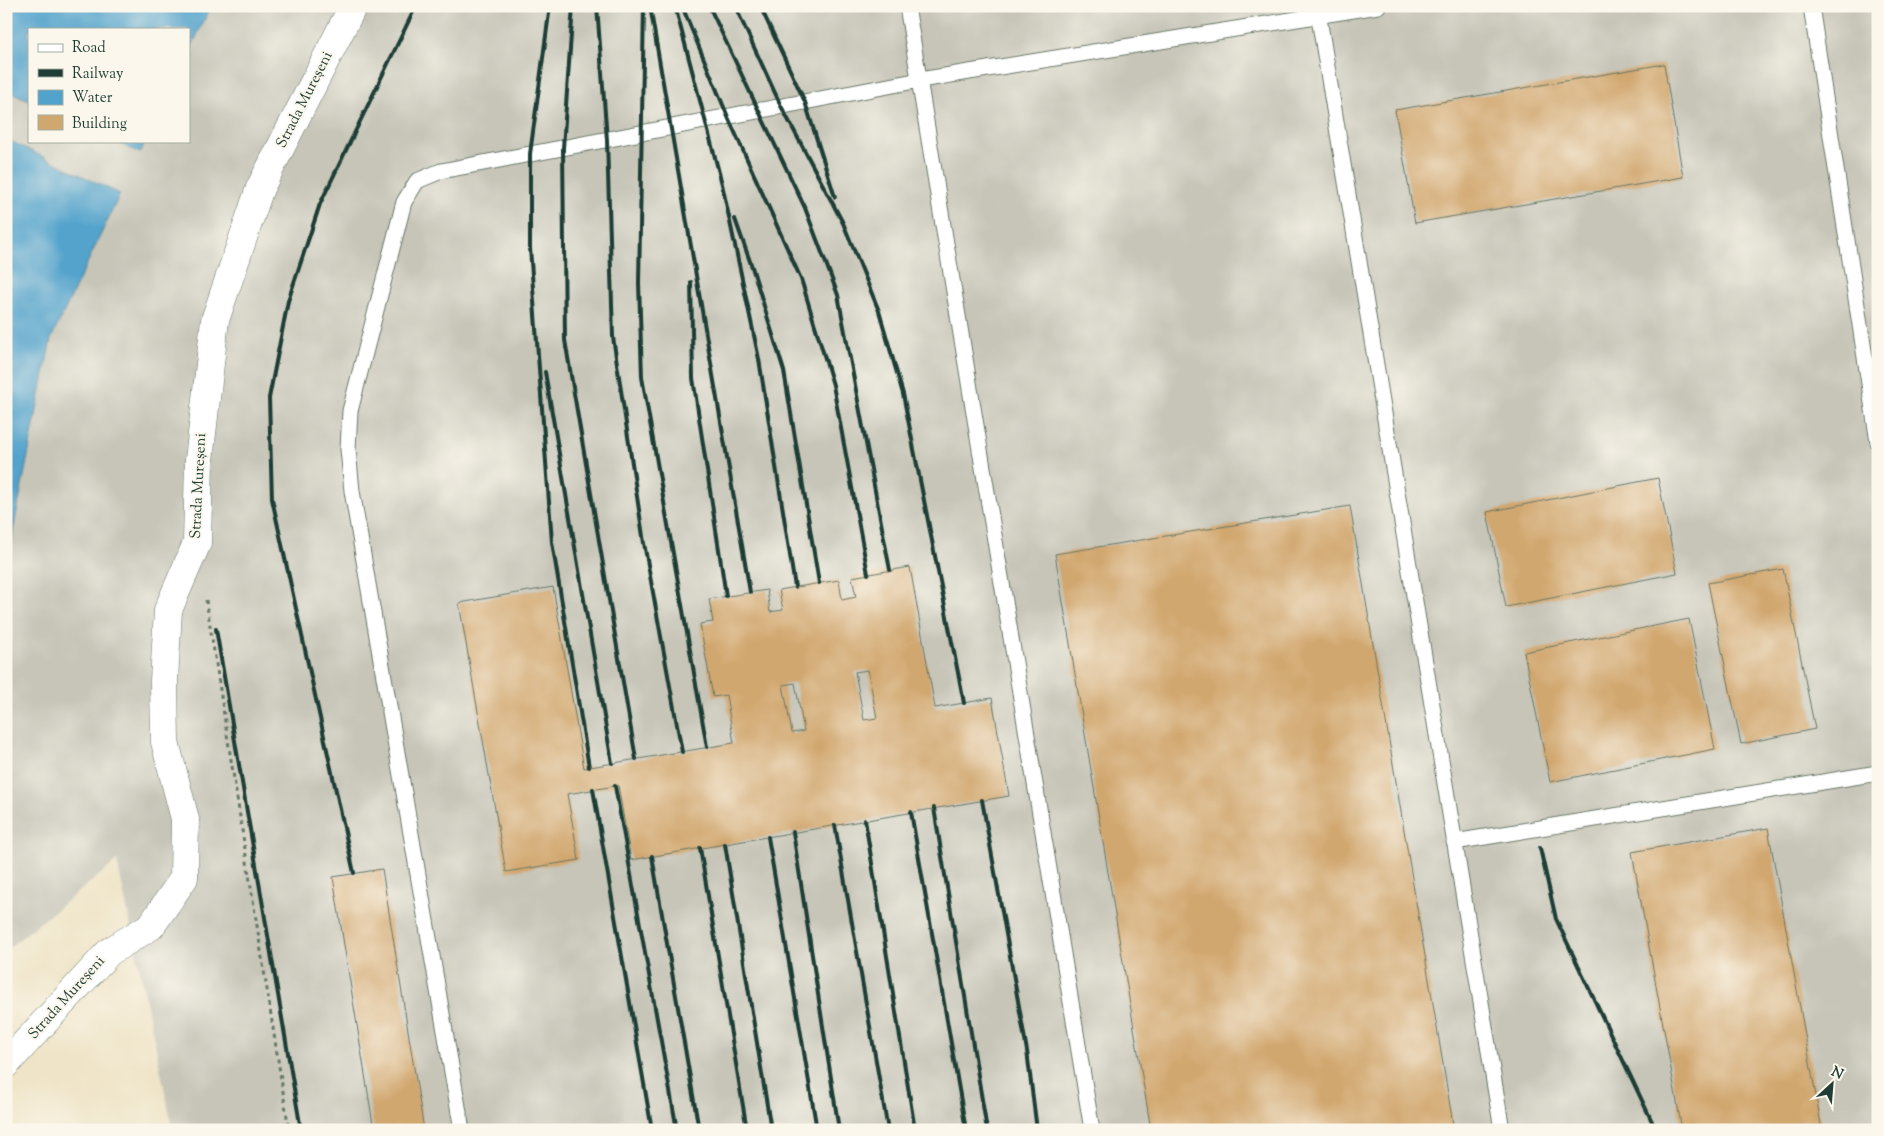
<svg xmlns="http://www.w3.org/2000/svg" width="1884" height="1136" viewBox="0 0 1884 1136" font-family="'Sorts Mill Goudy',serif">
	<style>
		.industrial { fill: #c6c5b8; fill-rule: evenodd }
		.water { fill: #52a3cc; stroke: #387080 }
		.building { fill: #d1a770; fill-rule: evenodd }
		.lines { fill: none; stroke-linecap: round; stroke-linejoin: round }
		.service-casing { stroke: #687767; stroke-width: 17 }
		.minor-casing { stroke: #687767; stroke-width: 29 }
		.path { stroke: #687767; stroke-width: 3; stroke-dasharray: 4 4; stroke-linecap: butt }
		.service { stroke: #fff; stroke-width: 15 }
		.minor { stroke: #fff; stroke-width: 28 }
		.rail { stroke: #1f3d34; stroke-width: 4 }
		.labels { text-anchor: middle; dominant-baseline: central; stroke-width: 4; stroke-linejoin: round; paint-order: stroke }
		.street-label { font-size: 15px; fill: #1f3d34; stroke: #fbf7ec }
	</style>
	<rect width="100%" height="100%" fill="#fbf7ec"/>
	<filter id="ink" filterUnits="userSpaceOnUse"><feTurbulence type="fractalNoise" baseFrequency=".02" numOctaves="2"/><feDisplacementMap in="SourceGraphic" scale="10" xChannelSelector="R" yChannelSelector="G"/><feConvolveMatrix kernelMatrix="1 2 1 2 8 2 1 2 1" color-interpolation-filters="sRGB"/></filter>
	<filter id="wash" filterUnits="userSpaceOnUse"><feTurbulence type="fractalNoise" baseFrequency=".0096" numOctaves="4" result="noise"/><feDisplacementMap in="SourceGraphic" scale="20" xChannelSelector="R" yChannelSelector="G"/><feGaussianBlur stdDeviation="1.12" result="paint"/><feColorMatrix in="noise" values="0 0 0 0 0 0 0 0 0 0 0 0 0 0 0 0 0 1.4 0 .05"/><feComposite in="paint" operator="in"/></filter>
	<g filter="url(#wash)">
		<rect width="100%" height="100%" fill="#efe4c7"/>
		<path class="industrial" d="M6 6H1878V1130H173L117 861 6 950ZM29 29H189V141H29Z"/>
		<path class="water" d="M6 6H211L189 52V29H29V100L6 90Z
			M6 139 120 194 51 339 6 567Z
			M114 141H146L140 153Z"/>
		<g id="blocks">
			<path class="building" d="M1664 64 1683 177 1415 223 1395 110Z
				M1658 478 1677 573 1506 607 1487 512Z
				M1350 506 1454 1130H1151L1055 554Z
				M910 567 935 708 992 698 1009 796 631 860 618 785 615 786 567 794 579 860 506 872 459 603 553 587 584 768 734 743 726 695 713 697 700 624 713 622 709 599 767 590 770 612 783 610 779 590 839 580 842 600 856 597 852 577ZM868 670 877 718 864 720 855 672ZM795 683 804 731 792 733 783 685Z
				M1783 569 1815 729 1741 744 1708 583Z
				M1689 619 1715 749 1550 782 1524 652Z
				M1768 828 1822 1130H1682L1632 852Z
				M382 869 424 1130H374L333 877Z"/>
		</g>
	</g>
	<g filter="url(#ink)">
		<use href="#blocks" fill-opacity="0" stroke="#687767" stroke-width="1"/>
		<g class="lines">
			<defs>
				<path id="service" d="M907 6 1092 1130
					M1317 6 1502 1130
					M1811 6 1878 442
					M1454 842 1878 773
					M462 1130 352 491 348 449 350 411 404 202 417 181 441 171 920 80 1378 6"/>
				<path id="minor" d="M6 1064 109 952 151 926 184 878 185 819 165 742 164 681 168 610 197 543 199 460 215 320 260 188 353 6"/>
			</defs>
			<use href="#service" class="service-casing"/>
			<use href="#minor" class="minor-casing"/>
			<path class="path" d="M206 600 289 1130"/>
			<use href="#service" class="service"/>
			<use href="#minor" class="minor"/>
			<path class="rail" d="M550 6 530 154V248L552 542 589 767
				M573 6 563 148 565 340 636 759
				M597 6 607 140 613 337 644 543 682 752
				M644 6 639 283 642 377 707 747
				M650 6 750 592
				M675 6 722 184 759 359 795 587
				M682 6 728 117 801 279 833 385 868 574
				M709 6 805 208 838 295 890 570
				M735 6 781 106 843 223 879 311 903 394 964 703
				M760 6 805 102 835 197
				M735 219 752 267 784 371 819 583
				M691 282 693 378 726 596
				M545 372 612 763
				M216 629 301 1130
				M615 786 677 1130
				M593 789 652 1130
				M982 800 1027 1051 1037 1130
				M934 808 987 1130
				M911 812 966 1130
				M865 820 915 1130
				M835 825 888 1130
				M793 832 839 1130
				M768 837 817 1130
				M725 844 771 1130
				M700 848 747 1130
				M1540 848 1556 919 1656 1130
				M652 856 699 1130
				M354 873 272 499 269 398 288 301 320 204 416 6"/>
		</g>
	</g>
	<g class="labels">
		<g class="street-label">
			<text transform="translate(305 100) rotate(-63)">Strada Mureșeni</text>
			<text transform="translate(199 486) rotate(-87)">Strada Mureșeni</text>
			<text transform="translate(67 998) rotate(-48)">Strada Mureșeni</text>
		</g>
	</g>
	<rect width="1884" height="1136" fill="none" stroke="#fbf7ec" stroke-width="25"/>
	<rect x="28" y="28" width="162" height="115" fill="#fbf7ec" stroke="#a3ada2"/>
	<rect x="38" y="44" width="25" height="8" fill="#ffffff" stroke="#a3ada2"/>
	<text x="72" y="52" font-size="15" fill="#1f3d34">Road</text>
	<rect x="38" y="69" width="25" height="8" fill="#1f3d34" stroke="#a3ada2"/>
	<text x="72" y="78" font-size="15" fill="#1f3d34">Railway</text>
	<rect x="38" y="90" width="25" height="15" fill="#52a3cc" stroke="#a3ada2"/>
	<text x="72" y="102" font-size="15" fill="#1f3d34">Water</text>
	<rect x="38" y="115" width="25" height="15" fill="#d1a770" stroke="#a3ada2"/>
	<text x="72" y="128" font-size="15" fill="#1f3d34">Building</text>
	<g transform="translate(1832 1084) rotate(26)" stroke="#fbf7ec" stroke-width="4" paint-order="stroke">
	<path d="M0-4L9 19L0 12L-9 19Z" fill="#1f3d34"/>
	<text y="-8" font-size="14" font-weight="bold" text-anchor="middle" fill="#1f3d34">N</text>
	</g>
</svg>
